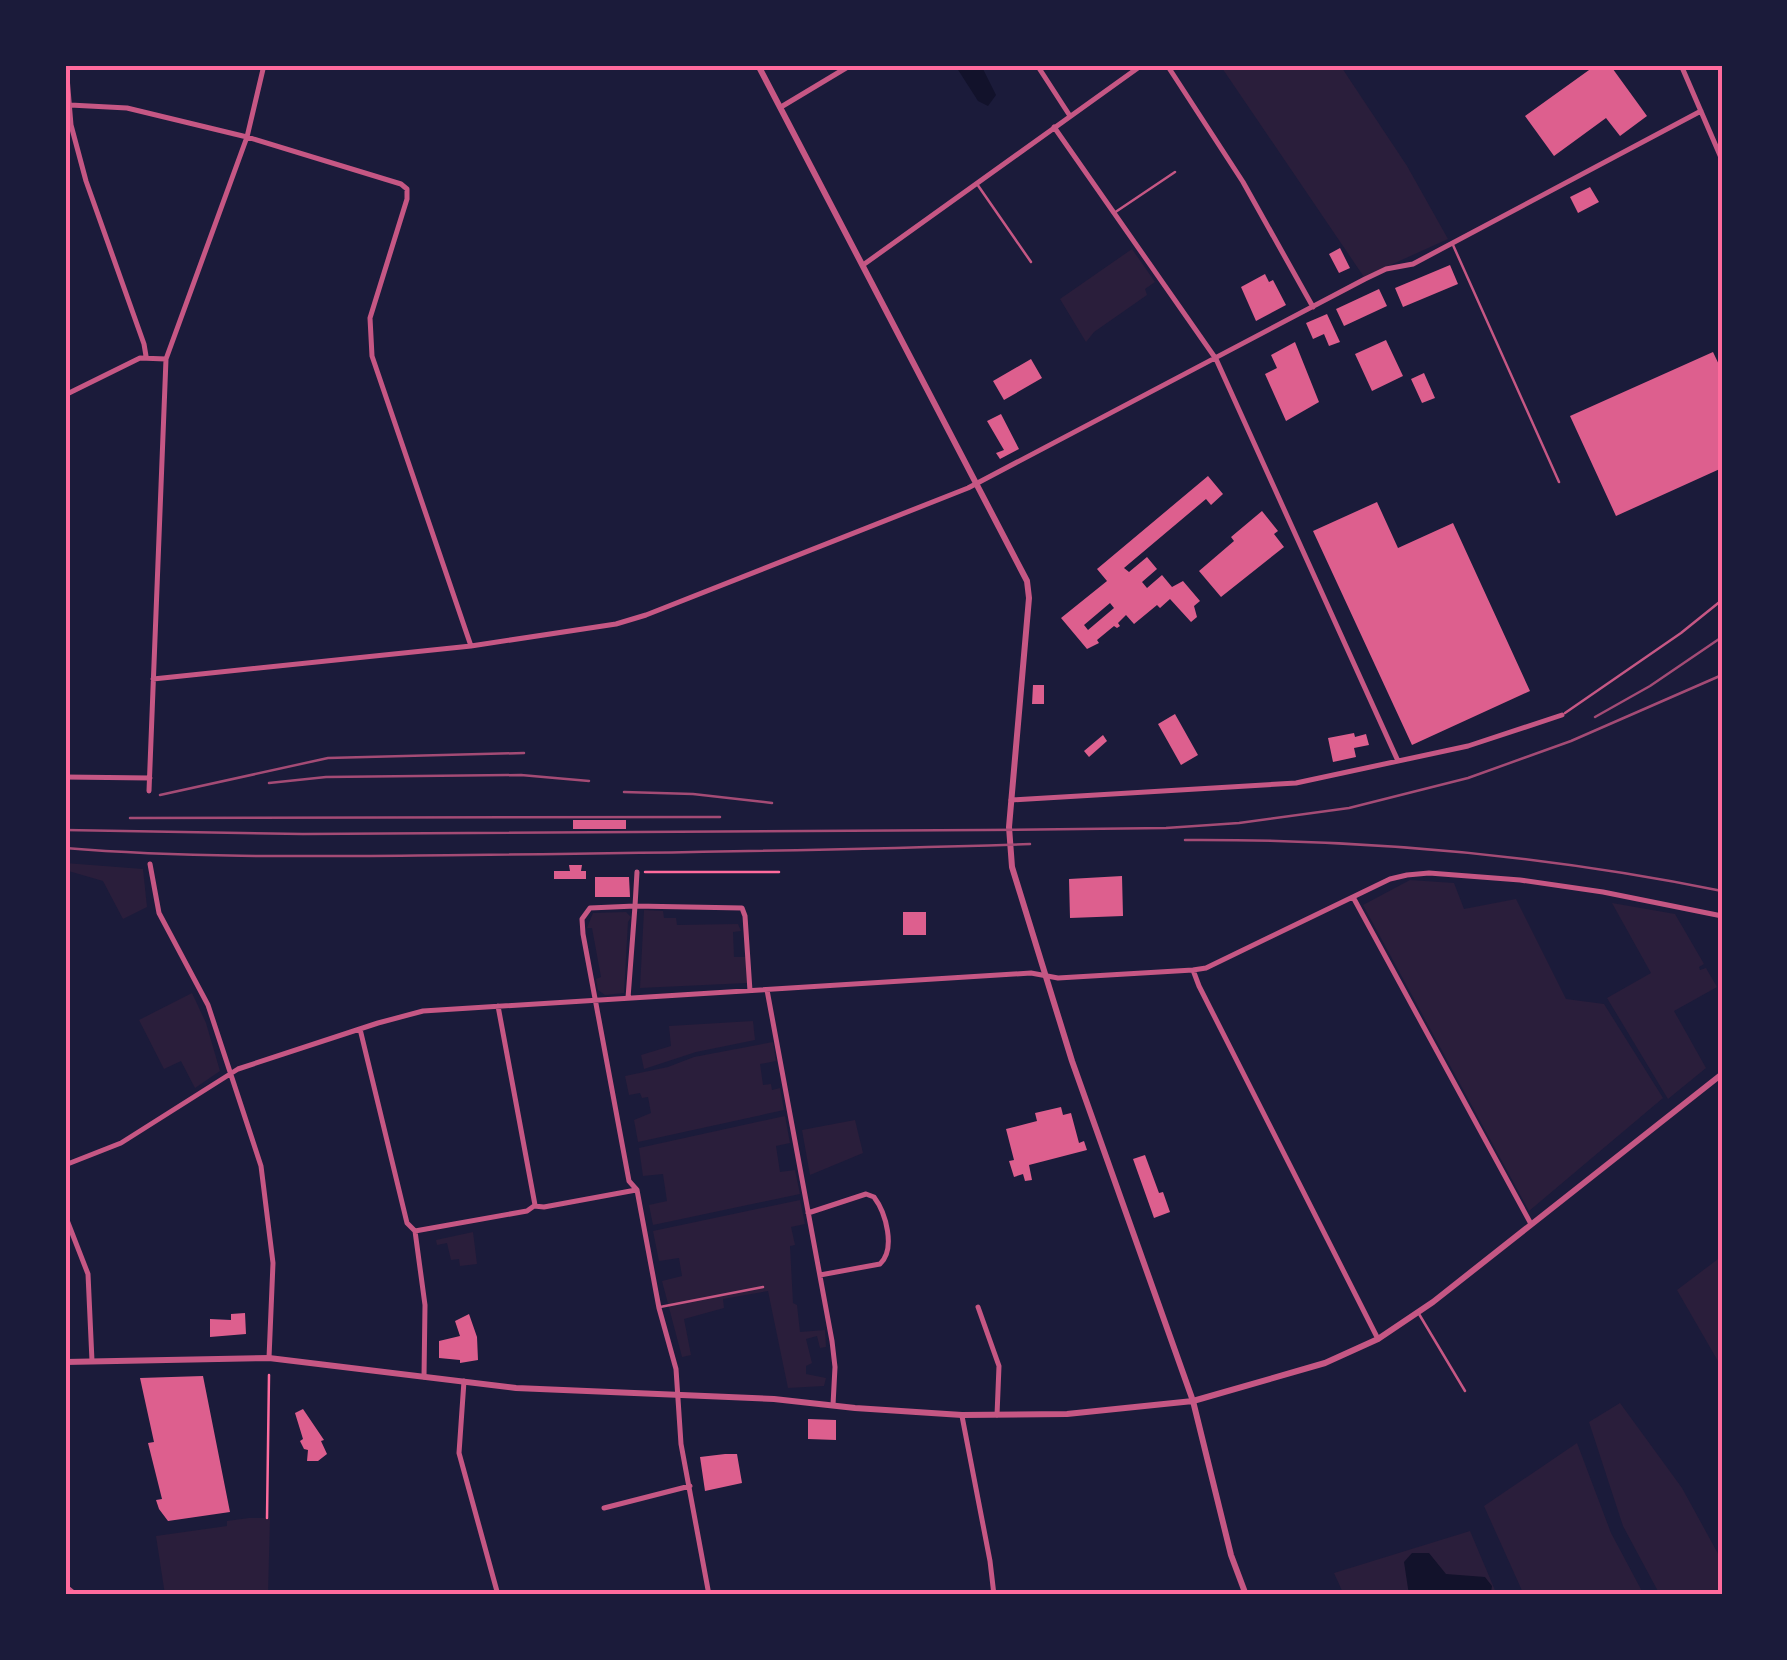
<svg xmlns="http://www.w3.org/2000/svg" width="1787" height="1660" viewBox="0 0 1787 1660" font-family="'Work Sans',sans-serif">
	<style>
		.green { fill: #2a1e3b }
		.water { fill: #12122b }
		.building { fill: #dd5f8e; fill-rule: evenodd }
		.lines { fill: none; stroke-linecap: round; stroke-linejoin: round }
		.path { stroke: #ff6b9d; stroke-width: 2.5 }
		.service { stroke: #c65784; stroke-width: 2.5 }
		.minor { stroke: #c65784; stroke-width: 5 }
		.tertiary { stroke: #c65784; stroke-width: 6 }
		.rail { stroke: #a44b75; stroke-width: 2.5 }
		.neatline { fill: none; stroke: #ff6b9d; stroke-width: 4 }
	</style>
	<rect width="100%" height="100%" fill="#1b1b3a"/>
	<path class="green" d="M1220 65H1340L1407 166 1448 239 1364 277Z
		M1132 249 1155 282 1145 289 1147 295 1094 332 1086 342 1060 299Z
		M65 863 143 869 147 907 123 919 103 881 65 870Z
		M1410 880 1454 883 1464 909 1516 899 1566 999 1604 1004 1663 1098 1529 1211 1363 905Z
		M1612 903 1675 914 1704 964 1699 967 1700 970 1706 968 1717 987 1674 1011 1706 1068 1668 1099 1607 998 1651 973Z
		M644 910 663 911 664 918H676L677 925 738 924 741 931 733 932 734 957H746L747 983 640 988Z
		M626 912 631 917 628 922 624 993 605 995 598 990 596 979 601 977 592 928H587L593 913Z
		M192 993 206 1023 220 1071 195 1088 181 1061 164 1069 139 1020Z
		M753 1021 755 1040 696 1052 644 1069 641 1055 671 1046 669 1026Z
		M773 1042 776 1061 760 1064 763 1085 771 1084 772 1090 780 1088 784 1110 638 1142 634 1120 651 1113 648 1097 642 1098 640 1093 629 1095 625 1076 668 1067 694 1057Z
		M785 1116 790 1143 776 1146 780 1172 795 1170 800 1194 653 1225 649 1205 667 1201 663 1174 643 1176 639 1148Z
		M855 1120 863 1153 810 1175 802 1130Z
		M800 1200 805 1224 791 1227 795 1245 790 1246 793 1303 797 1305 800 1332 825 1330 826 1347 820 1348 817 1336 806 1339 812 1363 806 1366V1374L826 1378 824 1386 788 1388 768 1291 723 1299 724 1308 684 1319 691 1355 682 1357 662 1281 682 1276 679 1258 659 1261 653 1231Z
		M473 1232 477 1264 460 1266 459 1259 451 1260 447 1243 437 1245 436 1240Z
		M1722 1256V1368L1677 1290Z
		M1620 1403 1682 1488 1722 1561V1595H1660L1623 1526 1589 1422Z
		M1577 1443 1611 1533 1644 1595H1524L1484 1506Z
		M249 1518H270L268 1595H165L156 1536 227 1526V1521Z
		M1470 1531 1497 1595H1344L1334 1573Z"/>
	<path class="water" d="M955 65H981L996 95 988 106 978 101Z
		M1412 1553H1429L1446 1574 1485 1577 1492 1586 1491 1592 1486 1595H1409L1404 1562Z"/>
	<path class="building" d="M1596 65H1610L1647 116 1620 136 1606 118 1554 156 1525 116Z
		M1590 187 1599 202 1578 213 1570 197Z
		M1340 248 1350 268 1339 273 1329 254Z
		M1450 265 1458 284 1403 307 1395 288Z
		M1265 274 1269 282 1273 280 1286 305 1256 321 1241 287Z
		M1379 289 1387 306 1344 326 1336 309Z
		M1327 314 1340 342 1329 346 1324 334 1313 339 1306 323Z
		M1386 340 1403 376 1372 391 1355 354Z
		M1295 342 1319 402 1286 421 1265 374 1277 368 1271 355Z
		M1713 352 1722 371V468L1616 516 1570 416Z
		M1031 359 1042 378 1004 400 993 381Z
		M1424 373 1435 398 1422 403 1411 379Z
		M1001 414 1019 449 1000 459 996 453 1004 450 987 421Z
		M1208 476 1223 494 1211 505 1206 499 1124 568 1129 572 1147 557 1157 569 1142 582 1147 588 1162 575 1172 587 1183 581 1200 601 1194 606 1197 617 1191 622 1170 599 1160 608 1157 605 1134 624 1126 615 1118 623 1120 626 1117 628 1114 626 1097 640 1099 643 1087 649 1061 618 1107 581 1097 569ZM1110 603 1114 608 1088 630 1084 625Z
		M1377 502 1398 548 1453 523 1530 691 1412 745 1313 531Z
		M1262 511 1278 531 1274 534 1284 547 1221 597 1199 571 1234 541 1231 537Z
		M1033 685H1044V704H1032Z
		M1175 714 1198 755 1181 765 1158 724Z
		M1354 733 1355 737 1366 734 1369 745 1354 748 1356 757 1333 762 1328 738Z
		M1103 735 1107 741 1089 757 1084 751Z
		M573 820H626V829H573Z
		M569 865H582L581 871H586V879H554V871H570Z
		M1122 876 1123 916 1070 918 1069 879Z
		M595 877H629L630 897H595Z
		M903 912H926V935H903Z
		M1061 1107 1063 1115 1071 1113 1079 1143 1084 1141 1087 1150 1029 1165 1032 1180 1025 1181 1023 1174 1014 1177 1009 1161 1014 1160 1006 1129 1037 1121 1035 1113Z
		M1145 1155 1159 1193 1163 1192 1170 1212 1154 1218 1133 1159Z
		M245 1313 246 1334 210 1337V1319L231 1320V1314Z
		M469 1314 477 1337 478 1360 460 1363V1360L439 1358V1341L460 1336 455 1321Z
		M203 1376 230 1512 168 1521 159 1509 156 1500 162 1499 148 1443 154 1442 140 1378Z
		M303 1409 324 1440 321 1441 327 1454 318 1461H307L308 1450 304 1449 300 1441 303 1439 295 1413Z
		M808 1419 836 1420V1440L808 1439Z
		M725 1454H737L742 1483 705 1491 700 1457Z"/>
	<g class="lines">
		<path class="path" d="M645 872H779
			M267 1518 269 1375"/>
		<path class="service" d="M977 184 1031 262
			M1114 213 1175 172
			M1453 245 1559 482
			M1565 713 1681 633 1722 600
			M660 1307 763 1287
			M1419 1314 1465 1391"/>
		<path class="minor" d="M66 65 71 125 86 181 144 344 146 356
			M1037 65 1070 116
			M1167 65 1243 182 1313 307
			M1681 65 1722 160
			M70 105 127 108 247 137 401 184 407 189V199L370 318 372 356 471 646
			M781 107 851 65
			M1054 127 1216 359 1398 761
			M863 265 1142 65
			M65 395 140 358 166 359
			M153 679 471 646 616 624 646 615 968 488 1365 279 1386 269 1413 264 1701 111
			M65 777 150 778
			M149 791 166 359 247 137 264 65
			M1011 800 1296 783 1468 746 1562 715
			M150 864 159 913 208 1005 261 1166 273 1263 269 1358
			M637 872 635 906 742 908 745 916 750 991
			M1353 897 1531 1224
			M1193 970 1199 986 1378 1339
			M767 990 832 1341 835 1367 833 1405
			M628 998 635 906 590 908 582 919 583 934 629 1181 637 1190 659 1308 676 1369 681 1444 709 1595
			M498 1006 535 1205
			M360 1029 407 1223 415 1231 425 1305 424 1377
			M65 1165 121 1143 238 1069 378 1023 423 1011 1031 973 1058 978 1193 970 1206 968 1390 879 1407 875 1429 873 1520 880 1603 892 1722 916
			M808 1213 866 1194 874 1197C886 1213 896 1249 880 1264L820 1275
			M65 1215 88 1274 92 1361
			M415 1231 527 1211 534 1206 544 1207 636 1190
			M978 1307 999 1366 997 1415
			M464 1381 459 1453 498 1595
			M962 1416 990 1561 994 1595
			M604 1508 690 1486
			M65 1586 76 1595
			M875 1595H876"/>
		<path class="tertiary" d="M758 65 1027 581 1029 598 1009 827 1012 867 1072 1061 1193 1401 1231 1555 1246 1595
			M65 1362 269 1358 516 1388 774 1399 855 1408 962 1415 1067 1414 1193 1401 1325 1363 1378 1339 1433 1302 1722 1074"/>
		<path class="rail" d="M1595 717 1650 686 1722 637
			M269 783 326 777 521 775 589 781
			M624 792 693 794 772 803
			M160 795 328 758 524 753
			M130 818 720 817
			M65 830 303 834 984 830 1166 828 1239 823 1349 808 1468 778 1571 741 1722 675
			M1185 840C1366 839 1545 855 1722 891
			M65 848C199 859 334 856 468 855 656 853 843 850 1030 844"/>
	</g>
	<rect width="1787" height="1660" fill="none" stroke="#1b1b3a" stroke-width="135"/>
	<rect x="68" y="68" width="1652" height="1524" class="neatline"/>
</svg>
